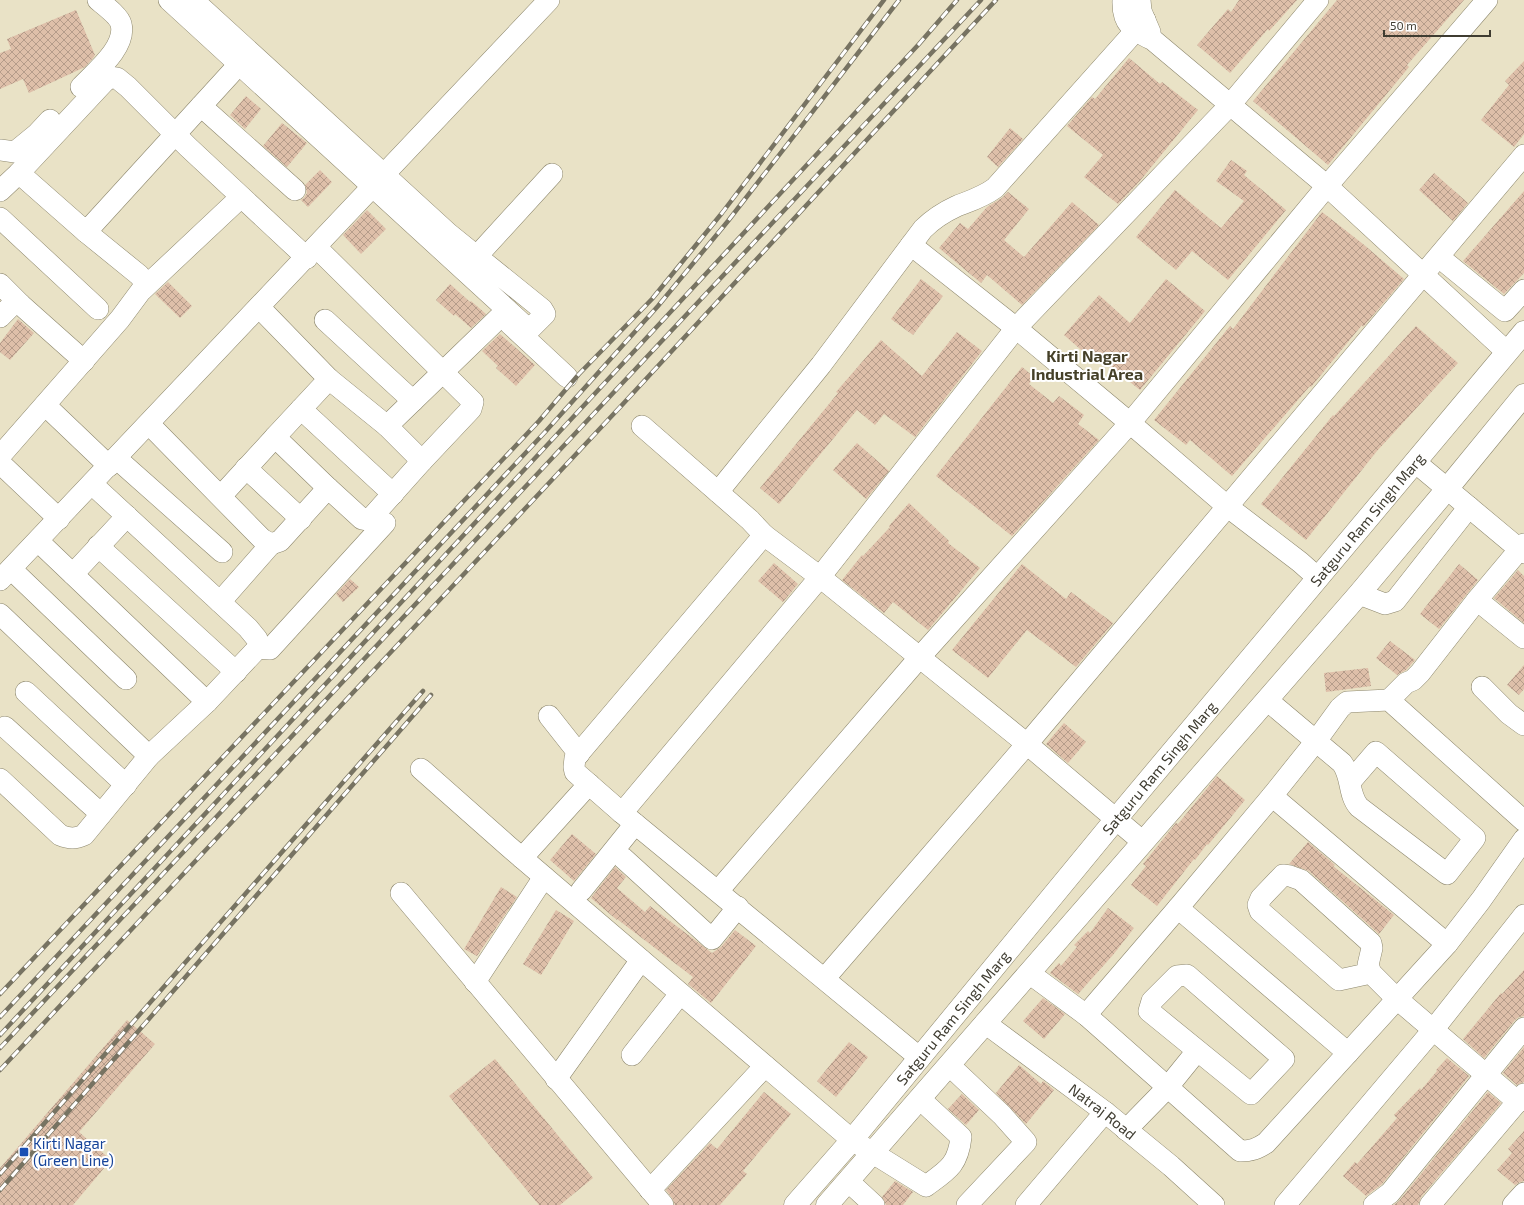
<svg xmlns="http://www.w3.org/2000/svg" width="1524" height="1205" viewBox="0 0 1524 1205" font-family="'Exo 2',sans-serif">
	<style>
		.building { fill: url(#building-cross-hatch) }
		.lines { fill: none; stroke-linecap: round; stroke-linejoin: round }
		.minor-casing { stroke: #8d876d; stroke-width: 22 }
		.major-casing { stroke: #8d876d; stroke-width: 23 }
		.minor { stroke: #fff; stroke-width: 21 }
		.major { stroke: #fff; stroke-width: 22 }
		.rail-casing { stroke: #777362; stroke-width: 4.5 }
		.rail { stroke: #fff; stroke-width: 3; stroke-dasharray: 9; stroke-linecap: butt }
		.transit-dot { fill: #1a4fb4; stroke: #fff; stroke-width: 1.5 }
		.labels { text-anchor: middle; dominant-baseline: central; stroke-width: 4; stroke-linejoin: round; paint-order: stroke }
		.street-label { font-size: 15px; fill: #3f3c31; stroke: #fff }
		.transit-label { font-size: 15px; fill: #164399; stroke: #fff; text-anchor: start }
		.neighbourhood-label { font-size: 16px; font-weight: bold; fill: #454028; stroke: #fff }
	</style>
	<defs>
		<pattern id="building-cross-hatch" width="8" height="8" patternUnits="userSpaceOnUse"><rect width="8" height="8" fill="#debfa9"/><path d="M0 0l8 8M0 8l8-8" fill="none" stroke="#b59c8a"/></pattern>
	</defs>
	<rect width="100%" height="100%" fill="#e9e2c6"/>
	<path class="building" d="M1239 0H1297L1269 31 1268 29 1230 73 1197 45 1228 9 1231 12Z
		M1337 0H1464L1407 65 1409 67 1328 165 1253 101Z
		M76 10 95 55 93 58 85 67 29 93 23 79 0 89V53L11 49 7 39Z
		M1129 58 1160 84 1162 82 1198 110 1139 182 1118 204 1084 177 1103 155 1067 126 1092 97 1095 99Z
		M1524 61V134L1514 147 1481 120 1509 85 1505 81Z
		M246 96 261 109 245 129 230 115Z
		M282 123 307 143 287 167 263 146Z
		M1010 128 1023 139 998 167 987 157Z
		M1231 160 1247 171 1244 175 1286 210 1228 280 1192 251 1176 270 1136 237 1175 190 1221 228 1244 201 1216 181Z
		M320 170 332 182 308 207 301 200 304 198 307 193 305 185Z
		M1434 173 1468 203 1453 221 1419 190Z
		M1524 191V273L1504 294 1463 261Z
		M1008 192 1029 209 1004 240 1024 257 1072 202 1099 225 1022 305 987 275 981 283 939 248 960 223 968 229 987 207 1002 198Z
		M367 210 386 229 361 254 343 235Z
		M1322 212 1363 244 1404 279 1363 327 1362 325 1311 387 1310 386 1232 476 1190 440 1186 445 1154 420 1230 326 1233 329Z
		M921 279 943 296 913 335 891 319Z
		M1166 279 1205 311 1140 390 1091 351 1087 355 1064 335 1099 295 1130 323Z
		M168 282 192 306 180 318 155 294Z
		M450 284 470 302 471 301 486 314 471 328 455 314 454 316 436 300Z
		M18 319 34 333 10 360 0 352V343Z
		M1416 326 1458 363 1377 451 1306 540 1261 504 1333 415 1334 416Z
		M957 332 982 351 915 437 884 414 875 425 857 410 779 504 760 488 838 393 836 392 881 340 922 376Z
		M500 334 535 365 516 386 496 368 498 366 482 351Z
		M1022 367 1034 377 1029 384 1053 403 1059 396 1084 415 1078 424 1099 440 1012 536 936 476Z
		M857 443 889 471 866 499 833 470Z
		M909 503 949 541 948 543 980 568 928 630 893 602 884 613 842 580 862 555 863 556 890 527 889 526Z
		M774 563 798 584 783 602 758 581Z
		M1022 564 1066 599 1071 592 1113 623 1076 667 1027 630 988 678 952 650Z
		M1459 564 1478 580 1439 629 1420 614Z
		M1518 570 1524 576V623L1494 598Z
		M350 579 359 587 343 602 336 594Z
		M1390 641 1415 660 1406 670 1397 675 1376 658Z
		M1524 665V689L1519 695 1507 685Z
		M1368 668 1371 686 1326 692 1324 673Z
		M1064 723 1086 742 1068 763 1046 744Z
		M1217 776 1245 800 1208 845 1207 844 1195 860 1194 859 1157 906 1131 885 1146 866 1143 864 1172 828 1176 823 1178 824Z
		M572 834 596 854 574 881 550 860Z
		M1308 842 1335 865 1333 866 1394 915 1379 934 1309 871 1289 864Z
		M615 867 626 877 617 888 645 912 650 906 712 953 721 947 735 930 756 946 711 1003 688 984 693 977 617 919V920L591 898Z
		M501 887 517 897 477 956 464 949Z
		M1108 908 1134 928 1113 955 1078 994 1050 973 1059 963 1061 966 1077 947 1074 945 1088 931 1090 933Z
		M556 910 574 921 541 975 523 964Z
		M1524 970V1016L1519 1017 1515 1020 1484 1058 1463 1039 1501 993 1502 994Z
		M1043 998 1065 1014 1044 1039 1023 1021Z
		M127 1020 155 1044 79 1132 111 1160 73 1205H0V1168Z
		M849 1042 868 1057 836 1097 817 1081Z
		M1524 1047V1082L1517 1085 1503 1073Z
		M1447 1058 1469 1076 1382 1184 1366 1196 1343 1176 1355 1162 1357 1164 1397 1118 1394 1115 1420 1088 1421 1090 1437 1071 1436 1070Z
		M495 1059 593 1178 560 1205H539L449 1096Z
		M1019 1065 1041 1084 1043 1081 1054 1090 1026 1124 996 1093Z
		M764 1092 791 1114 743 1171 747 1174 720 1205H675L672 1198 666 1190 710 1143 717 1149Z
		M1488 1092 1501 1103 1421 1197 1418 1205H1394L1399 1201Z
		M962 1094 979 1110 966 1125 948 1109Z
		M1524 1131V1181L1520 1182 1515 1185 1497 1170 1512 1153 1508 1149Z
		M895 1181 913 1192 903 1205H886L882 1197Z"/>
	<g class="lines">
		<defs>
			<g id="minor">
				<path d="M169 0 526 327 531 328 545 314 542 309 449 234 193 0"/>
				<path d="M1123 0C1122 25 1133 30 1153 40L1327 186 1507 352"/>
				<path d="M1140 0 1141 11 1150 32"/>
				<path d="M81 87C95 72 127 47 121 24 119 16 104 5 98 0"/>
				<path d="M201 106 295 190"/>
				<path d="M0 150 15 152 37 134 50 120"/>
				<path d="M19 173 86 232 232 72"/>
				<path d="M0 191 19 173 104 82 111 77 117 78 128 87 188 147 307 258"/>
				<path d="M0 218 98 309"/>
				<path d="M911 245 1016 328 1130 423 1228 507 1300 562 1318 578"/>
				<path d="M477 256 552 174"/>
				<path d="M1439 257 1505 311 1524 290"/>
				<path d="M0 284 20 304"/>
				<path d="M142 290 241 197"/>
				<path d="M259 307 329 379 275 437 328 488"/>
				<path d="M0 317 13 304H20L84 361"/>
				<path d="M325 320 413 401"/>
				<path d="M510 324 567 377"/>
				<path d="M329 379 387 426"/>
				<path d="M45 405 109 466"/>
				<path d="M301 409 393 494"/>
				<path d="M149 424 262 539 271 544 280 541 328 488 362 519 367 520 371 518 422 461 471 409 473 402 316 247"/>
				<path d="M642 426 750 520 764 535"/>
				<path d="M0 456 120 319 143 288 144 281 139 275 86 232"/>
				<path d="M116 458 222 552"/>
				<path d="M422 461 387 426 507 310"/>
				<path d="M1415 462 1524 553"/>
				<path d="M0 463 59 519"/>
				<path d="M246 468 301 519"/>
				<path d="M718 492 821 365 923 229C933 219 944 212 957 206 970 201 983 197 995 188L1145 20"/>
				<path d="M221 496 275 437"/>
				<path d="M38 541 207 702"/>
				<path d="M98 546 236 672"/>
				<path d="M11 569 126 679"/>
				<path d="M73 574 127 516"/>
				<path d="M0 580 549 0"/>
				<path d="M1359 594 1385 604 1395 601 1469 507"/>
				<path d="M1477 600 1524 544"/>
				<path d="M220 602 271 544"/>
				<path d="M0 614 149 756 207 702 255 651 259 646 257 639 248 628 92 484"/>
				<path d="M257 648 270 649 385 523"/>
				<path d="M1482 687 1509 714 1524 725"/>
				<path d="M26 692 126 785"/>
				<path d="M1267 700 1342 763C1352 776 1348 795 1359 807L1447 874 1475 838 1376 752 1350 782"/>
				<path d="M1389 700 1406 683 1413 680 1420 673 1477 600 1524 638"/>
				<path d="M549 716 579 754"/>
				<path d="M5 727 101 814"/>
				<path d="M421 769 508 846 852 1140 926 1186C948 1170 958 1165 961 1137L920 1099"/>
				<path d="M0 779 60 835C70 839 75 839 84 835L149 756"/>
				<path d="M1272 796 1447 944"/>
				<path d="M622 813 820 577 1016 328 1230 105 1318 0"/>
				<path d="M522 858 589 784"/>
				<path d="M623 858 712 939 738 907"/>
				<path d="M581 891 635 824"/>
				<path d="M718 891 919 658 1130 423 1327 186 1487 0"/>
				<path d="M401 893 663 1205"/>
				<path d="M1178 908 1348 1053"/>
				<path d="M1029 973 1086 1015 1240 1151C1251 1151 1257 1149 1266 1143L1447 944 1481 900 1524 839"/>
				<path d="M1371 973 1339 980 1260 911 1258 905 1261 898 1283 875 1290 876 1301 880 1371 943 1372 948 1368 965 1371 973 1396 998 1518 1102"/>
				<path d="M1187 975 1284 1059 1251 1094 1149 1011 1152 1001 1177 976Z"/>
				<path d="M825 978 1027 744 1524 155"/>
				<path d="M475 982 544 877"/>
				<path d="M1086 1015 1178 908 1272 796 1316 741 1340 708 1347 702 1389 700 1524 821"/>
				<path id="s1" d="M985 1023 1105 1112 1171 1166 1214 1205"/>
				<path d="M632 1055 680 994"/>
				<path d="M920 1058 622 813 575 772 574 767 575 758 764 535 820 577 1027 744 1143 842"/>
				<path d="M949 1065 1002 1115 1026 1142 967 1205"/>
				<path d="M556 1079 641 960"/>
				<path d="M1126 1130 1167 1088 1197 1051"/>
				<path d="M848 1181 874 1205"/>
				<path d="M650 1190 765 1066"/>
				<path d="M1026 1205 1105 1112"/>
				<path d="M1285 1205 1433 1030 1524 915"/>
				<path d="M1374 1205 1390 1193 1524 1028"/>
				<path d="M1430 1205 1524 1094"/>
				<path d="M1513 1205 1524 1193"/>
			</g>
			<g id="major">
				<path id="s2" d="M795 1205 852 1140 1116 819 1524 332"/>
				<path d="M827 1205 1359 594 1447 489 1524 395"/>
			</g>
		</defs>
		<use href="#minor" class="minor-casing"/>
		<use href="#major" class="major-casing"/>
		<use href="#minor" class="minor"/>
		<use href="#major" class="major"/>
		<defs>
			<path id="rail" d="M0 994 539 421 579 374 652 299 722 213 884 0
				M0 1017 546 431 658 306 728 221 899 0
				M0 1035 919 44 957 0
				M0 1048 981 0
				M0 1070 622 405 996 0
				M0 1174 423 691
				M0 1190 431 695"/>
		</defs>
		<use href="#rail" class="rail-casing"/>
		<use href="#rail" class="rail"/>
	</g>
	<rect class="transit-dot" x="19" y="1147" width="10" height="10" rx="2"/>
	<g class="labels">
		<g class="street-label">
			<text stroke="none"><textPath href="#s2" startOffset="893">Satguru Ram Singh Marg</textPath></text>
			<text stroke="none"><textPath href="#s2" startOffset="569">Satguru Ram Singh Marg</textPath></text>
			<text stroke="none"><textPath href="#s2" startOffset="245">Satguru Ram Singh Marg</textPath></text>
			<text stroke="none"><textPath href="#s1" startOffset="147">Natraj Road</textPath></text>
		</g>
		<g class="transit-label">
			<text x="33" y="1143">Kirti Nagar<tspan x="33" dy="17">(Green Line)</tspan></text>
		</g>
		<g class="neighbourhood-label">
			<text x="1087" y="355">Kirti Nagar<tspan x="1087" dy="18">Industrial Area</tspan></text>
		</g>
	</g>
	<path d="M1384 30v6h106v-6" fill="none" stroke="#3f3c31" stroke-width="2"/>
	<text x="1390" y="30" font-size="12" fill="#3f3c31" stroke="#ffffff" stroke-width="3" paint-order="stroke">50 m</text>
</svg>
